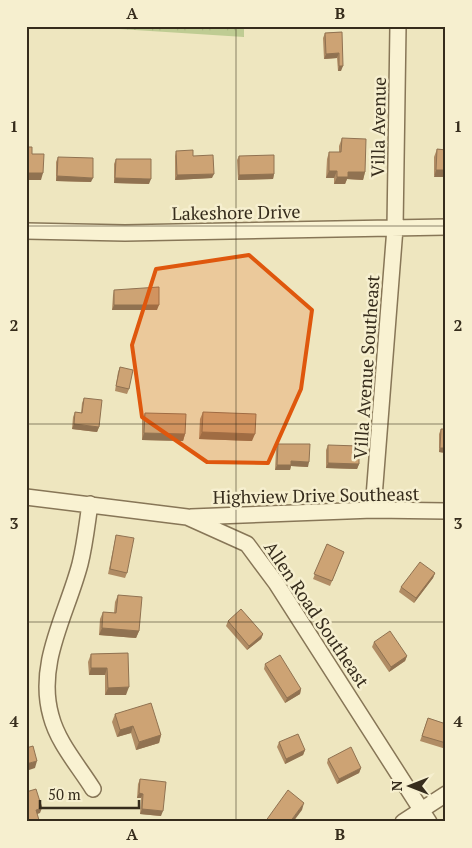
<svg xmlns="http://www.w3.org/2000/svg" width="472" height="848" viewBox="0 0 472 848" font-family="'PT Serif',serif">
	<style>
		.forest { fill: url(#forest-crowns) }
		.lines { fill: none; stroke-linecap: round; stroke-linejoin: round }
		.minor-casing { stroke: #877657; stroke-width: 18 }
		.minor { stroke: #f9f2d2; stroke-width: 15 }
		.wall { fill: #b08c64 }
		.shaded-wall { fill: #907251 }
		.building { fill: #cda374; stroke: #907251 }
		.marked { fill: #df570d; fill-opacity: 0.2; stroke: #df570d; stroke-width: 4; stroke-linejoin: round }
		.grid { fill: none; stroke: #362c1c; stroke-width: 1; stroke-opacity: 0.55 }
		.labels { text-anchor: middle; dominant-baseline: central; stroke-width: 5; stroke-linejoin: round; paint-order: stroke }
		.street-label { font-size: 18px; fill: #362c1c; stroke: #f6efcf }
		.neatline { fill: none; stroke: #362c1c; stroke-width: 2 }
		.grid-label { font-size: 16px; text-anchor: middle; font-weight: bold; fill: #362c1c }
	</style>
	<defs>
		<pattern id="forest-crowns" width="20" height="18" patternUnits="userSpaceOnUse" patternTransform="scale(1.25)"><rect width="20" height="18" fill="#bfcc93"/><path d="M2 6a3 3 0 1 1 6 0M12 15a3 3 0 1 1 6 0" fill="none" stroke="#a5af7e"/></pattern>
	</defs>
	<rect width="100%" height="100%" fill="#eee6bf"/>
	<path class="forest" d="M72 26H244V37Z"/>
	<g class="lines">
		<defs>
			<path id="minor" d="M26 231 125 233 446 227
				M26 497 187 517 247 544 276 583 429 822
				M90 504C87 524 85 544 80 564 67 614 36 663 51 716 58 743 78 765 93 789
				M373 510 395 228 398 26
				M191 517 373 510 446 511
				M403 822 446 794"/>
		</defs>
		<use href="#minor" class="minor-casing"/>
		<use href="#minor" class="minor"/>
	</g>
	<path class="wall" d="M342 32 341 71H338L337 58 324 59 323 38 325 33Z
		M342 138 365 172 363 180 347 179 345 184H334V178H326L327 159 329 152H339V146Z
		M437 149 446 150 434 177V157Z
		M176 151 193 156 212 178 175 180V156Z
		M239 156 274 174 273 179 238 180 237 160Z
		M58 157 91 182 56 181V162Z
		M116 159 149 184 114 183V164Z
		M114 290 157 310H112L113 295Z
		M120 367 129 389 127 394 115 391 118 372Z
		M84 398 99 427 97 432 72 429 73 417 75 412 81 413 82 403Z
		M203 412 252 441 199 439 200 419Z
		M145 413 185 434 183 441 142 440V420Z
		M441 429 446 453 439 452V434Z
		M278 444 308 467 291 466 290 470H275L276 449Z
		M328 445 359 464 357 469 326 468V450Z
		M116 535 127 573 125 578 108 574 115 540Z
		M327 544 344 552 330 586 313 579Z
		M435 573 433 578 414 603 399 592 401 587Z
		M118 595 139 631 136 638 99 635 100 619 103 612 114 613 115 602Z
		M228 621 263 634 261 639 247 650 226 626Z
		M374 642 407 656 405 661 389 672 372 647Z
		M128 653 126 695H105V675H89L88 662 91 654Z
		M265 664 301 689 300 694 285 703 264 669Z
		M115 714 161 735 159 743 136 750 131 733 117 737 112 722Z
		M428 718 446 724V749L420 741Z
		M279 742 305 750 303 755 285 764 277 747Z
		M328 759 361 768 359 773 337 784 327 763Z
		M140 779 161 816 140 814 141 798H137L138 784Z"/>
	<path class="shaded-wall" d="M339 53 337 58 324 59 326 54Z
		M339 66H343L341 71H338Z
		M436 170H446V177H434Z
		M329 171H337L334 178H326Z
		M348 172H365L363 180 347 179 345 184H334L337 177Z
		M26 173H43L41 180H26Z
		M214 174 212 178 175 180 177 175Z
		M274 174 273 179 238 180 239 175Z
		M57 176 93 178 91 182 56 181Z
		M115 178 151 179 149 184 114 183Z
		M114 305H159L157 310H112Z
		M74 424 99 427 97 432 72 429Z
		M202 432 255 434 252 441 199 439Z
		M144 433 185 434 183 441 142 440Z
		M440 448H446V453L439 452Z
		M291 461 309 462 308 467 291 466 290 470H275L277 465Z
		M328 463 359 464 357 469 326 468Z
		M435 573 433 578 414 603 416 598Z
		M102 628 139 631 136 638 99 635Z
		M263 634 261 639 247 650 249 646Z
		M407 656 405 661 389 672 391 667Z
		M91 668H107L105 675H89Z
		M129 687 126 695H105L108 688Z
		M301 689 300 694 285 703 287 698Z
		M133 726 131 733 117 737 120 730Z
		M161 735 159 743 136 750 139 742Z
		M305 750 303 755 285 764 286 759Z
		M37 761 35 768 26 771V764Z
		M361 768 359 773 337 784 339 779Z
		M139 793 143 794 141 798H137Z
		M304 803 302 810 293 822H290Z
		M42 808 40 813 35 815 36 810Z
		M142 809 163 811 161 816 140 814Z"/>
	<path class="building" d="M342 32 343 66H339V53L326 54 325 33Z
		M342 138 366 139 365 172H348V177H337V171H329V152H341Z
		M26 147H32V154H44L43 173H26Z
		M437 149 446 150V170H436Z
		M193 150V156L213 155 214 174 177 175 176 151Z
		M274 155V174L239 175V156Z
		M58 157 93 158V178L57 176Z
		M116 159H151V179L115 178Z
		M159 287V305H114V290Z
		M120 367 133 370 129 389 116 386Z
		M84 398 102 400 99 427 74 424 75 412 82 413Z
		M203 412 256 414 255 434 202 432Z
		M145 413 186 414 185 434 144 433Z
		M441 429H446V448H440Z
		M278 444H310L309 462 291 461V465H277Z
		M328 445 359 446V464L328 463Z
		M116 535 134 538 127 573 110 569Z
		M327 544 344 552 332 581 314 574Z
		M420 562 435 573 416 598 401 587Z
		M118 595 142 597 139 631 102 628 103 612 116 613Z
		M241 609 263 634 249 646 228 621Z
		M390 631 407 656 391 667 374 642Z
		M128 653 129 687 108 688 107 668H91V654Z
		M280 655 301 689 287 698 265 664Z
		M151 703 161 735 139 742 133 726 120 730 115 714Z
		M428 718 446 724V743L422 736Z
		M298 734 305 750 286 759 279 742Z
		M33 746 37 761 26 764V748Z
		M351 747 361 768 339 779 328 759Z
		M140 779 166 782 163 811 142 809 143 794 139 793Z
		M36 789 42 808 36 810 39 820 33 822H26V792Z
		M288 790 304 803 290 822H265Z"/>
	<path class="marked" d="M249 255 312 310 301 389 268 463 207 462 142 417 132 345 156 269Z"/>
	<path class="grid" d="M236 26V822M26 226H446M26 424H446M26 622H446"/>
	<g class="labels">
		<g class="street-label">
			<text transform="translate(378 127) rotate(-89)">Villa Avenue</text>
			<text transform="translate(236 212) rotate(-1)">Lakeshore Drive</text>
			<text transform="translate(366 367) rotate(-86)">Villa Avenue Southeast</text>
			<text transform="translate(316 495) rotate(-1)">Highview Drive Southeast</text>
			<text transform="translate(317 614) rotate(56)">Allen Road Southeast</text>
		</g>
	</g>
	<rect width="472" height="848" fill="none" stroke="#f6efcf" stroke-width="55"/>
	<g transform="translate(410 786) rotate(270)" stroke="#f6efcf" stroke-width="4" paint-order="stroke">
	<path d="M0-4L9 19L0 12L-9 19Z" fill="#362c1c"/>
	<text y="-8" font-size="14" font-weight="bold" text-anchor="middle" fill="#362c1c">N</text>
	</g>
	<path d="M40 800v8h99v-8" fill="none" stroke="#362c1c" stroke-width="2.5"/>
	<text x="48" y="800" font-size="15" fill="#362c1c" stroke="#f6efcf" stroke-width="4" paint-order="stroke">50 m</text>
	<rect x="28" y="28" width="416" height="792" class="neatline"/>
	<g class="grid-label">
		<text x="132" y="19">A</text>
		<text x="340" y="19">B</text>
		<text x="14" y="132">1</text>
		<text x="458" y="132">1</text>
		<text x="14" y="331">2</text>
		<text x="458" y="331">2</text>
		<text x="14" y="529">3</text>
		<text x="458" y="529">3</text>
		<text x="14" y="727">4</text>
		<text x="458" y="727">4</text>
		<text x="132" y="840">A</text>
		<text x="340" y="840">B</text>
	</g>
</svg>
